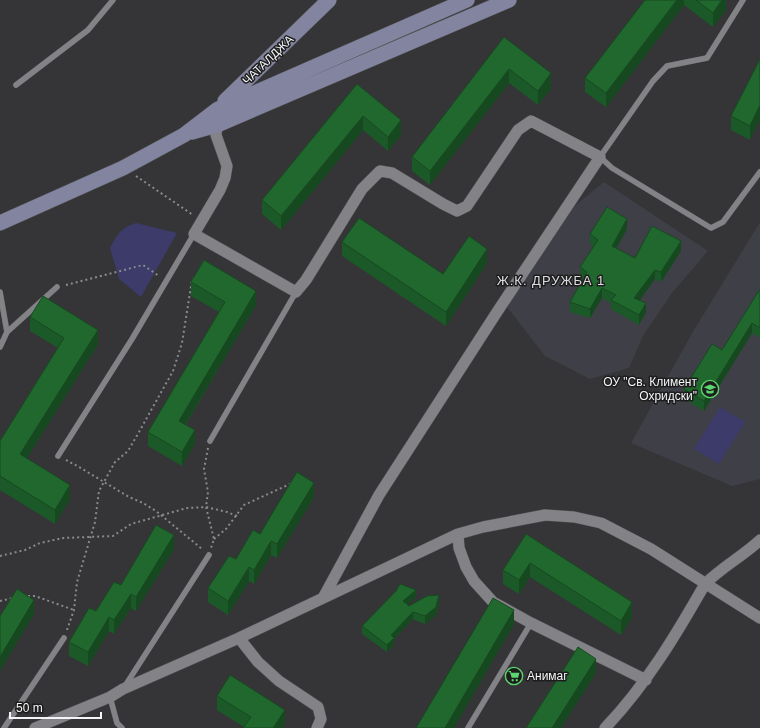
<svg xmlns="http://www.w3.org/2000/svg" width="760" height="728" viewBox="0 0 760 728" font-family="Helvetica,sans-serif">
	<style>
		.built { fill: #3e3f47 }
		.green { fill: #3c3b6a }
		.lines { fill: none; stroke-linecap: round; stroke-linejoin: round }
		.lane-casing { stroke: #505153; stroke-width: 6 }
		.street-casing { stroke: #505153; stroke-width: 12 }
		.secondary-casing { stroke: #505153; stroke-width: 16 }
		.path { stroke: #898a8c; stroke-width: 2; stroke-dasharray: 2 3; stroke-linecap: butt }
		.lane { stroke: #838387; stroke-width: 5.5 }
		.street { stroke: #838387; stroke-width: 11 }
		.secondary { stroke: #83849f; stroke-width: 15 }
		.wall { fill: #1c5928 }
		.shaded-wall { fill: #174920 }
		.building { fill: #21682e; stroke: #174920 }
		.labels { text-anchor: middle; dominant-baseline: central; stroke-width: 3; stroke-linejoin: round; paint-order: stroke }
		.street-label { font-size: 12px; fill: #f4f5f6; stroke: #1d1d1e }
		.poi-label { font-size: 12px; fill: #f4f5f6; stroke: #1d1d1e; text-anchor: end }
		.neighbourhood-label { font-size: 13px; letter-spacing: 1px; fill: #dddde1; stroke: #1d1d1e }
	</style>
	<rect width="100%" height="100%" fill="#353538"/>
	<path class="built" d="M604 182 708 251 672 293 643 336 629 368 590 379 545 356 507 307 572 208Z
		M760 222V479L732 486 631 443 691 335Z"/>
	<path class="green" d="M136 223 177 233 141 297 119 279 110 248C118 234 120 228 136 223Z
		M720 407 745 422 719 464 694 449Z"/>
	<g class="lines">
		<defs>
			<path id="lane" d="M743 0 707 58 667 66 653 81 600 157 612 168 711 228 723 222 760 172
				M16 85 88 30 113 0
				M0 292 7 332
				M0 347 7 332 57 287
				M210 441 296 292
				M58 456 132 339 194 234
				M125 686 209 555
				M110 697 117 723 122 728
				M4 728 64 638
				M468 728 531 623"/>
			<path id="street" d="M217 125 216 135 227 166 225 178 220 190 194 234 296 292 306 280 362 189 380 171 392 173 443 204 457 211 467 206 518 130 531 121 600 157 497 312 379 495 323 598
				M458 534 459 548 466 567 474 581 493 602 531 623 646 680
				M239 638 258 662 279 681 318 707 321 719 317 728
				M35 728 110 697 123 689 239 638 458 534 483 527 545 515 574 517 601 523 651 549 760 618
				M605 728C646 685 676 635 705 584 722 567 743 556 760 540"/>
			<path id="secondary" d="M225 101 329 0
				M192 132 217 125 509 0
				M0 223 123 168 184 135 218 109 467 0"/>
		</defs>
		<use href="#lane" class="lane-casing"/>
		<use href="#street" class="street-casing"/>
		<use href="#secondary" class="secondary-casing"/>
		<path class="path" d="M136 176 193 215
			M66 285 143 265 159 276
			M208 448 204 469 208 492 206 507 214 539 211 548
			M66 460 79 467 129 497 143 503 156 511 202 549
			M214 539 226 529 244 505 290 484
			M0 556 25 550 40 543 63 538 113 536 131 524 187 508 206 507 227 512 237 516
			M28 596H35L74 610
			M0 601 13 598
			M67 630 74 610 77 582 95 522 99 491 115 462 128 451 139 432 173 371 182 343 192 280 196 276"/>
		<use href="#lane" class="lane"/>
		<use href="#street" class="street"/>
		<use href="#secondary" class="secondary"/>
	</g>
	<path class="wall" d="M645 0H726V10L713 27 684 5 606 107 585 92V78Z
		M504 37 551 88 538 105 509 83 430 185 412 171V157Z
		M760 59 750 140 731 130V116Z
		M357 84 401 135 388 151 363 130 281 230 262 214V200Z
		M627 229 616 248 635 258 681 251 661 282 655 279 640 300 646 312 639 325 611 309V303L602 298 590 318 570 312V302L583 279 580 277V267L594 247 590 244V234Z
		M342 242 443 274 487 263 446 326 342 256Z
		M191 282 256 305 186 424 195 444 182 466 148 446V432L219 312 191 296Z
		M760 289V338L752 333 704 411 684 399V389L722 350Z
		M30 317 98 344 27 458 70 499 55 524 0 490V441L58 348 30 331Z
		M314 497 277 558 271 555 254 584 249 581 228 615 208 602V588L260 534Z
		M526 534 632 617 621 635 530 577 519 594 503 584V570Z
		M174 549 136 611 131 608 114 634 109 631 88 666 69 656V642L96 611 121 585Z
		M416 597 407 605 409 606 439 603 436 615 425 624 413 619 394 639V645L387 652 362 634V626Z
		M217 696 285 724 282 728H243L244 727 217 710Z"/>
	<path class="shaded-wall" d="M677 0H684V5L606 107V93Z
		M722 0H726V10L713 27V13Z
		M509 69V83L430 185V171Z
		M551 73V88L538 105V91Z
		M760 105V120L750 140V126Z
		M363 116V130L281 230V216Z
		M401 120V135L388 151V137Z
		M627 219V229L612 256V246Z
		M681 241V251L661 282V272Z
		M487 249V263L446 326V312Z
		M655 270V279L634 308V298Z
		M602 288V298L590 318V309Z
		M256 291V305L179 435V421Z
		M646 303V312L639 325V315Z
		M752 323V333L704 411V401Z
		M98 330V344L20 469V454Z
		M195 430V444L182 466V452Z
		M314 483V497L277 558V544Z
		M70 485V499L55 524V510Z
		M174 535V549L136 611V597Z
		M271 541V555L254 584V570Z
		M530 563V577L519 594V580Z
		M249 567V581L228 615V601Z
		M416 590V597L403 609V601Z
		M131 594V608L114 634V620Z
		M439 595V603L436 615 425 624V616Z
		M34 600V614L0 671V657Z
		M632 602V617L621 635V621Z
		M514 610V624L454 728H445Z
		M413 612V619L394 639V645L387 652V645L391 635Z
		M109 617V631L88 666V652Z
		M596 659V673L561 728H552Z
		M285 710V724L282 728H273Z"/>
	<path class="building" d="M645 0H677L606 93 585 78Z
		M696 0H722L713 13Z
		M504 37 551 73 538 91 509 69 430 171 412 157Z
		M760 59V105L750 126 731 116Z
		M357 84 401 120 388 137 363 116 281 216 262 200Z
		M607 207 627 219 612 246 635 258 652 226 681 241 661 272 655 270 634 298 646 303 639 315 611 300 616 295 602 288 590 309 570 302 587 272 580 267 598 240 590 234Z
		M359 218 443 274 469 236 487 249 446 312 342 242Z
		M204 260 256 291 179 421 195 430 182 452 148 432 225 302 191 282Z
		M760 289V328L752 323 704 401 684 389 712 344 722 350Z
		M43 296 98 330 20 454 70 485 55 510 0 476V441L64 338 30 317Z
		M297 472 314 483 277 544 271 541 254 570 249 567 228 601 208 588 229 556 236 559 253 530 260 534Z
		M156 525 174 535 136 597 131 594 114 620 109 617 88 652 69 642 89 608 96 611 114 582 121 585Z
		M526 534 632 602 621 621 530 563 519 580 503 570Z
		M400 584 416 590 403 601 409 606 427 596 439 595 436 607 425 616 413 612 391 635 394 638 387 645 362 626 396 591Z
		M17 589 34 600 0 657V616Z
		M493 598 514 610 445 728H416Z
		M578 647 596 659 552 728H526Z
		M230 675 285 710 273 728H243L251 717 217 696Z"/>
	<defs>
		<symbol id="school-ring" viewBox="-11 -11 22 22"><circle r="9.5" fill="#1d1d1e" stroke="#5bd56e" stroke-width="1.5"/><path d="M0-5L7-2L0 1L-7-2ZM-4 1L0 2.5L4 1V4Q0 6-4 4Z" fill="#5bd56e"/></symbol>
		<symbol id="supermarket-ring" viewBox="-11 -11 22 22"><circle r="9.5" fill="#1d1d1e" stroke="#5bd56e" stroke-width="1.5"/><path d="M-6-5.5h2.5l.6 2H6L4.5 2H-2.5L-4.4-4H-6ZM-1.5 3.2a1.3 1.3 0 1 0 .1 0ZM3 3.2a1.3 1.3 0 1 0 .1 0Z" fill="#5bd56e"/></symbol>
	</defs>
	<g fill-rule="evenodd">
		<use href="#school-ring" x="700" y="379" width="20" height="20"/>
		<use href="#supermarket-ring" x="504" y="666" width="20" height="20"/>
	</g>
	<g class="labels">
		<g class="street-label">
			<text transform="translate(268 60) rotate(-44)">ЧАТАЛДЖА</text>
		</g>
		<g class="poi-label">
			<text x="697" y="382">ОУ "Св. Климент<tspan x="697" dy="14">Охридски"</tspan></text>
			<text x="527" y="676" text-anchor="start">Анимаг</text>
		</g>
		<g class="neighbourhood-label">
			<text x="551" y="280">Ж.К. ДРУЖБА 1</text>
		</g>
	</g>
	<path d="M10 712v6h91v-6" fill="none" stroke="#f4f5f6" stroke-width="2"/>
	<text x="16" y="712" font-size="12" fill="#f4f5f6" stroke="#1d1d1e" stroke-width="3" paint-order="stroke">50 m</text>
</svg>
